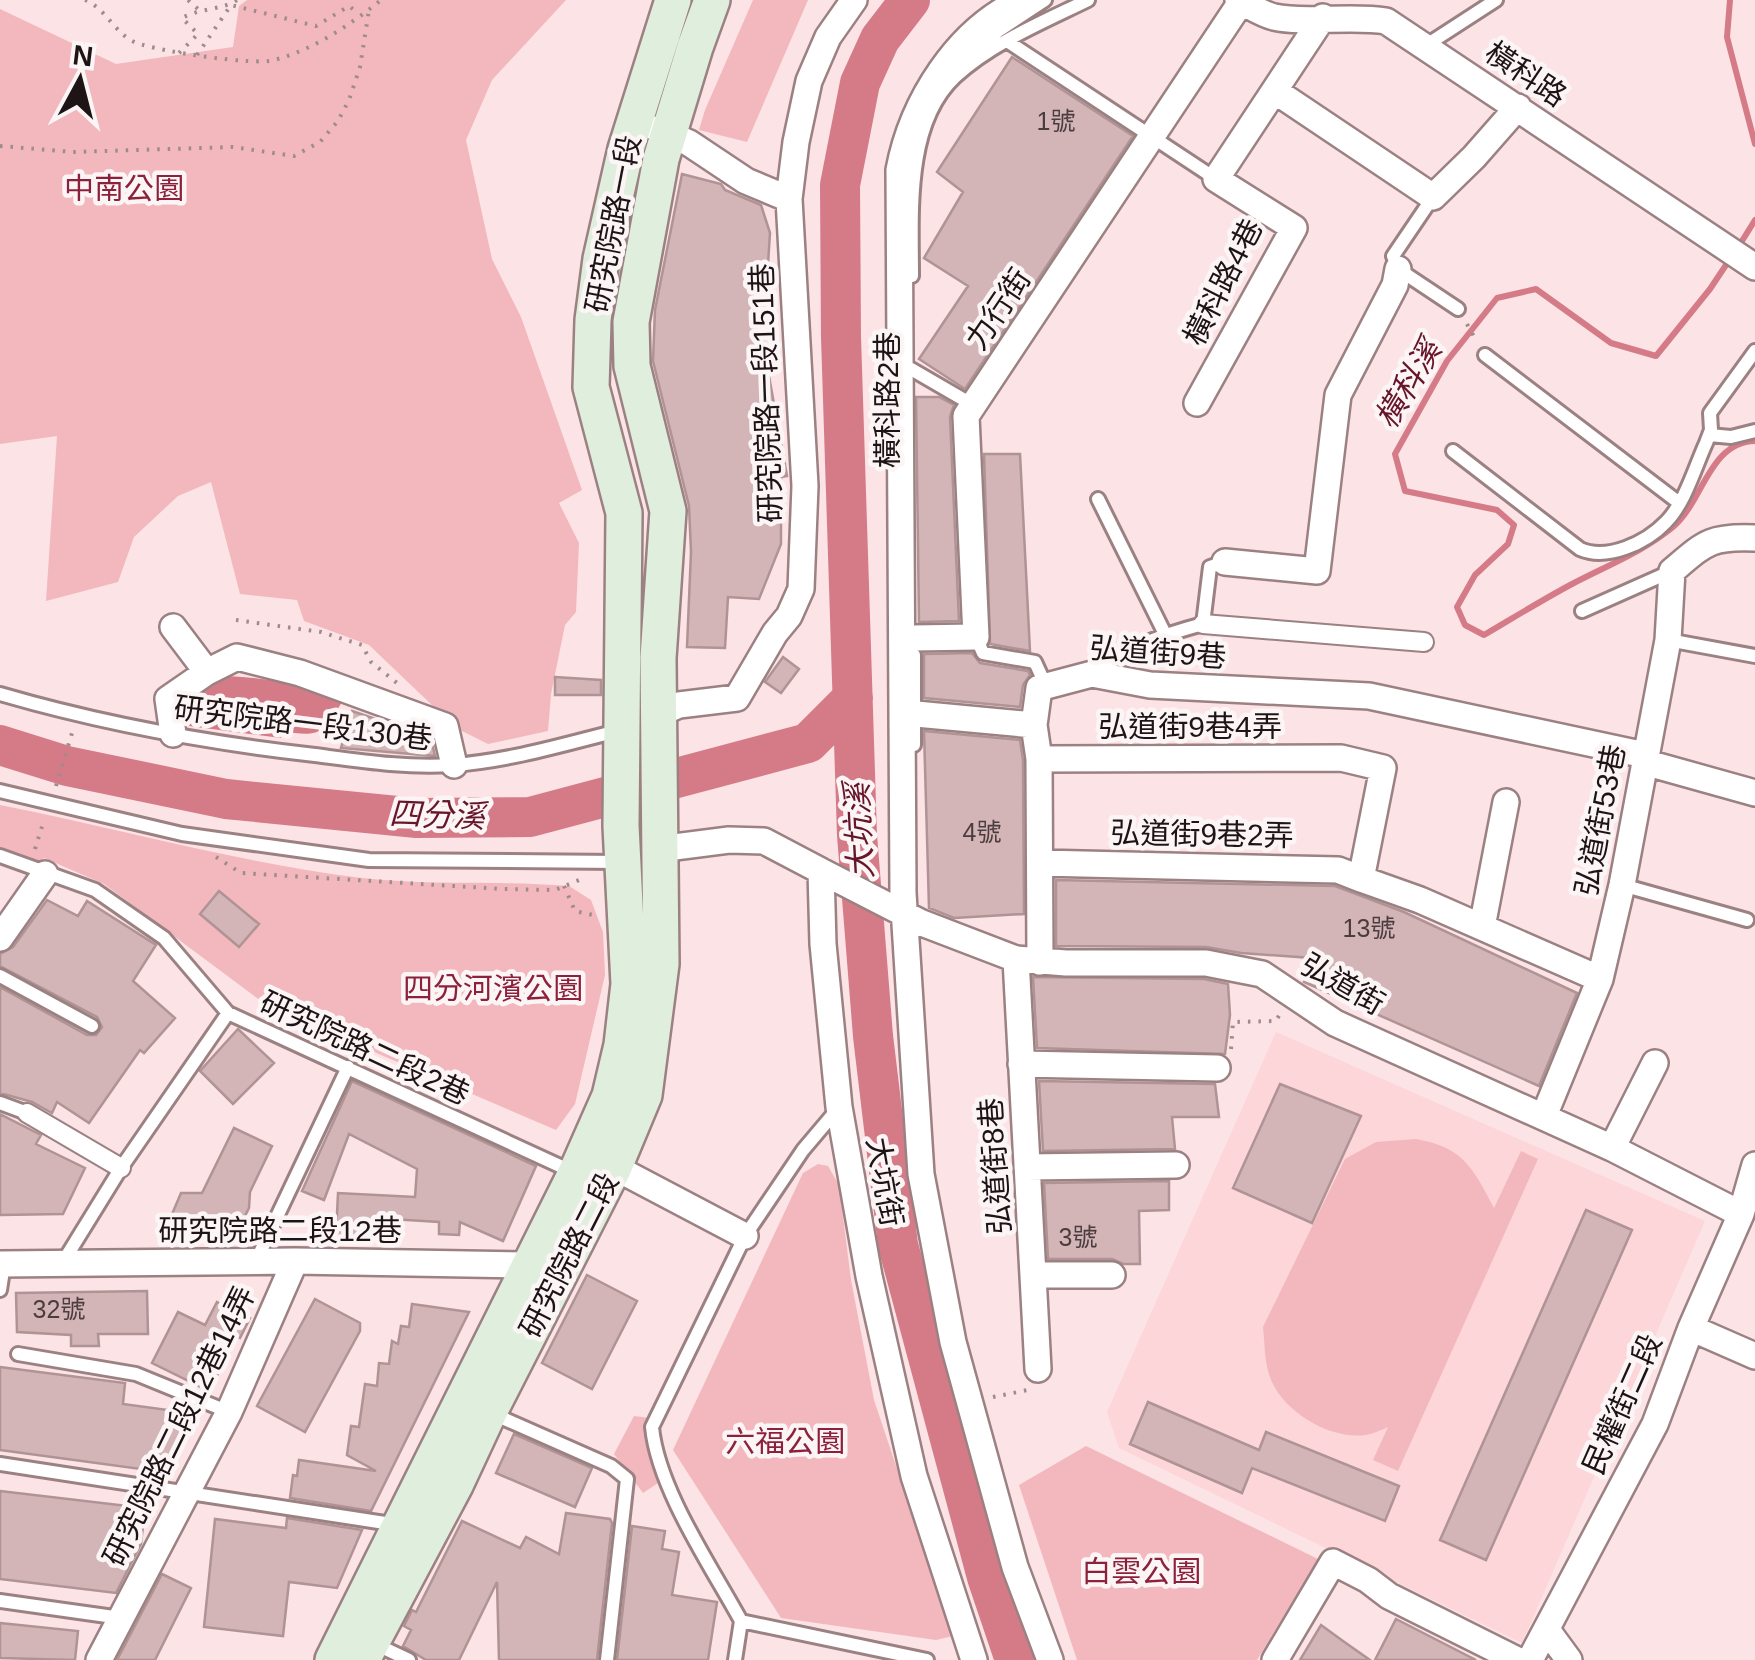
<svg xmlns="http://www.w3.org/2000/svg" width="1755" height="1660" viewBox="0 0 1755 1660" font-family="Helvetica,'Noto Sans TC',sans-serif">
	<style>
		.built { fill: #fdd6d9 }
		.green { fill: #f2b8be }
		.water { fill: #d57b87 }
		.lines { fill: none; stroke-linecap: round; stroke-linejoin: round }
		.stream { stroke: #d57b87; stroke-width: 6 }
		.river { stroke: #d57b87; stroke-width: 40 }
		.building { fill: #d3b5b8; stroke: #af9395; stroke-width: 2.5 }
		.service-casing { stroke: #9c8183; stroke-width: 18 }
		.pedestrian-casing { stroke: #9c8183; stroke-width: 22 }
		.minor-casing { stroke: #9c8183; stroke-width: 30 }
		.secondary-casing { stroke: #9c8183; stroke-width: 40 }
		.path { stroke: #9e8c8d; stroke-width: 4; stroke-dasharray: 2.5 8; stroke-linecap: butt }
		.service { stroke: #fff; stroke-width: 12 }
		.pedestrian { stroke: #fff; stroke-width: 18 }
		.minor { stroke: #fff; stroke-width: 25 }
		.secondary { stroke: #e0eedd; stroke-width: 35 }
		.labels { text-anchor: middle; dominant-baseline: central; stroke-width: 9; stroke-linejoin: round; paint-order: stroke }
		.number-label { font-size: 25px; fill: #4b3c3e }
		.street-label { font-size: 30px; fill: #1e1415; stroke: #fcf5f6 }
		.park-label { font-size: 30px; fill: #8d213b; stroke: #fcf5f6 }
		.water-label { font-size: 32px; font-style: italic; fill: #671629; stroke: #fcf5f6 }
	</style>
	<rect width="100%" height="100%" fill="#fce3e5"/>
	<path class="built" d="M1276 1032 1705 1221 1522 1643 1119 1448 1107 1412Z"/>
	<path class="green" d="M247 0H566L492 80 466 140 492 259 521 317 582 490 559 503 579 543 576 612 565 625 551 694 548 731 488 744 456 728 369 645 304 621 297 600 240 594 211 482 178 496 134 537 118 582 46 601 57 436 0 444V9L116 64 233 47 239 6Z
		M753 0H808L747 142 699 130 705 110Z
		M0 805C121 829 239 863 362 878 429 886 501 880 569 886L591 900 603 932 605 975 575 1104 556 1130 269 1007 104 884 44 858 32 866 0 854Z
		M1416 1139C1463 1147 1473 1168 1494 1208L1521 1151 1538 1159 1398 1471 1373 1460 1388 1427C1381 1430 1373 1434 1366 1435 1331 1440 1286 1413 1272 1382 1264 1365 1265 1345 1263 1327L1345 1159 1376 1142Z
		M818 1164 828 1166 839 1185 851 1280 874 1400 953 1636 936 1640 781 1618 673 1450 803 1173Z
		M634 1416 650 1418 647 1438 661 1481 643 1493 614 1454Z
		M1086 1446 1318 1559 1257 1660H1077L1019 1485Z"/>
	<path class="water" d="M228 676C269 678 306 685 343 700 324 733 321 738 282 731L281 738 189 726 186 699 202 687Z"/>
	<g class="lines">
		<path class="stream" d="M1730 0 1727 37 1755 144
			M1737 249 1755 220
			M1730 259 1710 289 1656 356 1611 343 1536 289 1497 298 1447 361 1395 454 1405 491 1497 510 1514 525 1508 544 1475 575 1457 607 1465 625 1484 635C1513 618 1542 600 1572 584 1606 566 1643 552 1673 527 1703 502 1709 442 1755 441"/>
		<path class="river" d="M910 0 880 39 860 83 840 185 841 337 857 835 873 1036 898 1245 987 1577 1015 1660
			M0 745 67 766 226 799 417 818 530 817 808 743 853 698"/>
	</g>
	<path class="building" d="M1012 57 1133 136 965 389 919 359 968 286 924 258 963 192 937 172Z
		M682 174 721 184 725 190 761 205 770 233 763 343 787 476 781 477V544L759 599 728 597 725 648 687 647 691 552 689 506 653 361 655 310Z
		M916 397H939L954 405 950 417 959 621 919 622Z
		M984 454H1020L1030 651 990 644Z
		M972 653 980 663 1028 671 1030 675 1023 685 1020 707 924 698V654Z
		M783 657 799 669 781 693 765 682Z
		M555 677 601 680V695H555Z
		M352 711 431 738 435 756 341 748Z
		M924 731 1020 740 1023 760 1024 914 954 918 929 908Z
		M1056 880 1335 886 1404 912 1577 993 1539 1086 1304 982 1311 958 1241 953 1206 947 1056 946Z
		M219 891 259 924 239 947 200 914Z
		M47 900 78 916 87 901 156 945 133 981 175 1018 144 1053 140 1050 89 1123 57 1102 52 1113 32 1102 0 1093V987L87 1035H96L102 1027 97 1017 0 966V954L13 947Z
		M1033 977 1204 979 1228 984 1230 1015 1225 1054 1037 1048Z
		M238 1029 274 1063 233 1104 200 1071Z
		M352 1081 536 1166 503 1241 460 1222 459 1235 439 1234V1222L391 1219 390 1238 336 1236 338 1193 415 1197 417 1169 349 1134 324 1200 302 1191Z
		M1039 1081 1215 1084 1219 1117H1172L1175 1149 1043 1151Z
		M1280 1084 1361 1116 1312 1223 1233 1188Z
		M0 1114 41 1135 36 1144 85 1168 63 1214 0 1215Z
		M234 1128 272 1146 250 1192 249 1208 237 1232 164 1233 181 1193H202Z
		M1169 1181V1210L1139 1211 1140 1264H1123L1112 1259H1048L1044 1183Z
		M1586 1210 1632 1230 1486 1560 1440 1540Z
		M587 1275 637 1301 592 1389 542 1363Z
		M147 1291 148 1334H98L99 1346H71V1335L17 1332 16 1293Z
		M315 1299 360 1323V1331L305 1432 257 1406Z
		M217 1302 250 1318 240 1338 237 1337 209 1391 152 1363 178 1312 205 1325Z
		M412 1304 469 1312 371 1511 290 1498 293 1475 297 1476 299 1460 376 1471 347 1455 351 1426 359 1427 365 1384 377 1386 379 1363 389 1364 392 1341 398 1344 401 1326 409 1327Z
		M0 1367 125 1383 123 1404 190 1413 186 1438 170 1473 0 1450Z
		M1148 1402 1259 1450 1266 1432 1399 1486 1385 1521 1252 1468 1242 1493 1130 1444Z
		M514 1434 592 1468 575 1507 496 1473Z
		M0 1491 145 1508 141 1544 116 1593 0 1579Z
		M566 1513 610 1519 612 1523 597 1660H499L497 1582 459 1660H426L403 1646 411 1630 404 1626 412 1610 416 1612 462 1521 520 1548 526 1537 559 1554Z
		M287 1518 362 1530 337 1588 289 1582 283 1636 204 1627 215 1519 286 1528Z
		M632 1526 665 1531 662 1549 679 1552 672 1595 717 1602 708 1660H617Z
		M162 1574 191 1588 155 1660H117Z
		M1396 1619 1476 1660H1375Z
		M0 1623 78 1631 75 1660 0 1658Z
		M1321 1625 1343 1641 1370 1660H1300Z"/>
	<g class="lines">
		<defs>
			<path id="service" d="M1007 41 1216 179
				M1425 46 1496 0
				M966 63 998 31 1045 0
				M1433 197 1393 256 1398 269 1458 309
				M912 276C912 214 905 124 955 77 992 43 1043 22 1088 0
				M1485 355 1678 502
				M911 369 973 405
				M1709 435 1731 437 1755 431
				M1453 451 1580 549C1607 561 1646 543 1666 522 1685 503 1695 467 1706 443L1711 430 1710 413 1755 351
				M1098 499 1165 634
				M1582 611 1672 571
				M976 637 983 653 1035 662 1046 686
				M1668 640 1755 656
				M914 655V745
				M1094 672C1128 647 1162 635 1203 624L1210 567 1225 562
				M0 694C103 724 208 743 315 755 361 761 406 768 452 765 508 761 562 745 617 731
				M0 791 182 834 369 860 621 862
				M0 856 95 890 164 938 228 1013 573 1172
				M1622 885 1747 920
				M0 976 92 1026
				M0 1103 27 1113
				M836 1111 803 1150 745 1236 652 1427C658 1489 711 1566 741 1621L927 1660
				M256 1261 348 1067
				M63 1262 121 1168 228 1013
				M0 1290 4 1264
				M18 1354 136 1374 229 1412
				M491 1413 611 1466 627 1479 607 1660
				M0 1464 398 1525
				M0 1601 121 1618
				M375 1644 409 1660
				M735 1660 741 1621"/>
			<path id="pedestrian" d="M1203 624 1424 642
				M27 1113 121 1168"/>
			<path id="minor" d="M1023 0C957 29 912 102 899 170L903 893 921 1174 953 1342 1015 1567 1050 1660
				M1238 0C1250 6 1262 14 1274 17 1305 24 1350 15 1386 21L1755 267
				M1275 91 1433 197 1474 157 1518 107
				M657 129 689 143 746 181 789 199
				M1197 403 1294 228 1216 179 1323 17
				M1225 562 1317 571 1338 395 1395 285 1398 269
				M173 627 207 672 168 699 173 734
				M913 638 976 637 966 416 1241 2
				M207 672 237 657 300 673 445 726 454 765
				M658 714 679 705 737 698 775 633 789 616 801 589 805 486 789 199 796 142 809 81 828 37 854 0
				M916 714 1034 725
				M1039 759 1341 758 1383 768 1361 879 1420 900 1600 979
				M1644 762 1755 793
				M659 849 729 840 764 841 821 871 823 944 839 1107 869 1276 914 1476 974 1660
				M1041 863 1338 870 1361 879
				M821 871 922 923 1016 959 1066 963H1206L1262 974 1335 1023 1612 1148 1741 1214
				M1482 927 1506 802
				M0 938 45 874
				M1016 959 1038 1369
				M1040 962 1039 759 1034 725 1039 688 1092 674 1150 685 1369 696 1645 755
				M1021 1064 1217 1068
				M1544 1116 1600 979 1622 885 1668 640 1672 571C1705 543 1710 536 1755 538
				M1612 1148 1655 1063
				M614 1167 745 1236
				M1027 1167 1176 1165
				M0 1264 295 1261 529 1265 543 1273
				M1035 1275H1112
				M1691 1328 1755 1356
				M1547 1630 1569 1660
				M99 1660 229 1412 295 1261
				M1275 1660 1333 1562 1368 1580 1389 1596 1517 1660
				M1530 1660 1655 1424 1691 1328 1741 1214 1755 1165"/>
			<path id="secondary" d="M333 1660 576 1173 610 1096 622 1045 629 984 621 826 624 513 591 387 593 320 601 259 626 149 673 0
				M362 1660 455 1485 489 1412 614 1167 644 1095 661 964 658 658 668 511 632 366 631 322 661 159 695 47 712 0"/>
		</defs>
		<use href="#service" class="service-casing"/>
		<use href="#pedestrian" class="pedestrian-casing"/>
		<use href="#minor" class="minor-casing"/>
		<use href="#secondary" class="secondary-casing"/>
		<path class="path" d="M85 0C106 8 116 36 137 43 158 51 254 66 274 60 313 50 350 25 381 0
			M188 0 198 9
			M179 53 198 34 182 18C200 8 222 10 237 0
			M197 55 231 5 316 26 349 6 359 14
			M0 146 73 152 233 147 294 156 320 142 338 121 349 100 360 67 369 10
			M1467 324 1477 342
			M236 620 321 632 362 645 371 662 397 683
			M56 786 72 733
			M35 849 44 820
			M216 857 241 873 503 889 555 890 579 880
			M564 886 575 911 597 916
			M1231 1049 1233 1022 1276 1021 1281 1012
			M993 1397 1028 1390"/>
		<use href="#service" class="service"/>
		<use href="#pedestrian" class="pedestrian"/>
		<use href="#minor" class="minor"/>
		<use href="#secondary" class="secondary"/>
	</g>
	<g class="labels">
		<g class="number-label">
			<text x="1056" y="121">1號</text>
			<text x="982" y="832">4號</text>
			<text x="1369" y="928">13號</text>
			<text x="1078" y="1237">3號</text>
			<text x="59" y="1309">32號</text>
		</g>
		<g class="street-label">
			<text transform="translate(1526 74) rotate(34)">橫科路</text>
			<text transform="translate(613 224) rotate(-79)">研究院路一段</text>
			<text transform="translate(1223 282) rotate(-63)">橫科路4巷</text>
			<text transform="translate(998 309) rotate(-56)">力行街</text>
			<text transform="translate(766 393) rotate(-92)">研究院路一段151巷</text>
			<text transform="translate(887 400) rotate(-90)">橫科路2巷</text>
			<text transform="translate(1158 652) rotate(4)">弘道街9巷</text>
			<text transform="translate(303 723) rotate(7)">研究院路一段130巷</text>
			<text x="1190" y="726">弘道街9巷4弄</text>
			<text transform="translate(1600 820) rotate(-79)">弘道街53巷</text>
			<text transform="translate(1202 834) rotate(1)">弘道街9巷2弄</text>
			<text transform="translate(1343 984) rotate(30)">弘道街</text>
			<text transform="translate(365 1048) rotate(25)">研究院路二段2巷</text>
			<text transform="translate(995 1166) rotate(-94)">弘道街8巷</text>
			<text transform="translate(885 1182) rotate(80)">大坑街</text>
			<text x="280" y="1230">研究院路二段12巷</text>
			<text transform="translate(569 1255) rotate(-63)">研究院路二段</text>
			<text transform="translate(1622 1404) rotate(-66)">民權街二段</text>
			<text transform="translate(179 1426) rotate(-64)">研究院路二段12巷14弄</text>
		</g>
		<g class="park-label">
			<text x="124" y="188">中南公園</text>
			<text x="493" y="988">四分河濱公園</text>
			<text x="785" y="1441">六福公園</text>
			<text x="1141" y="1571">白雲公園</text>
		</g>
		<g class="water-label">
			<text transform="translate(1408 384) rotate(-59)">橫科溪</text>
			<text transform="translate(437 815) rotate(2)">四分溪</text>
			<text transform="translate(859 831) rotate(-93)">大坑溪</text>
		</g>
	</g>
	<g transform="translate(80 80) rotate(7)" stroke="#fcf5f6" stroke-width="8" paint-order="stroke">
	<path d="M0-8L18 38L0 25L-18 38Z" fill="#1e1415"/>
	<text y="-15" font-size="28" font-weight="bold" text-anchor="middle" fill="#1e1415">N</text>
	</g>
</svg>
